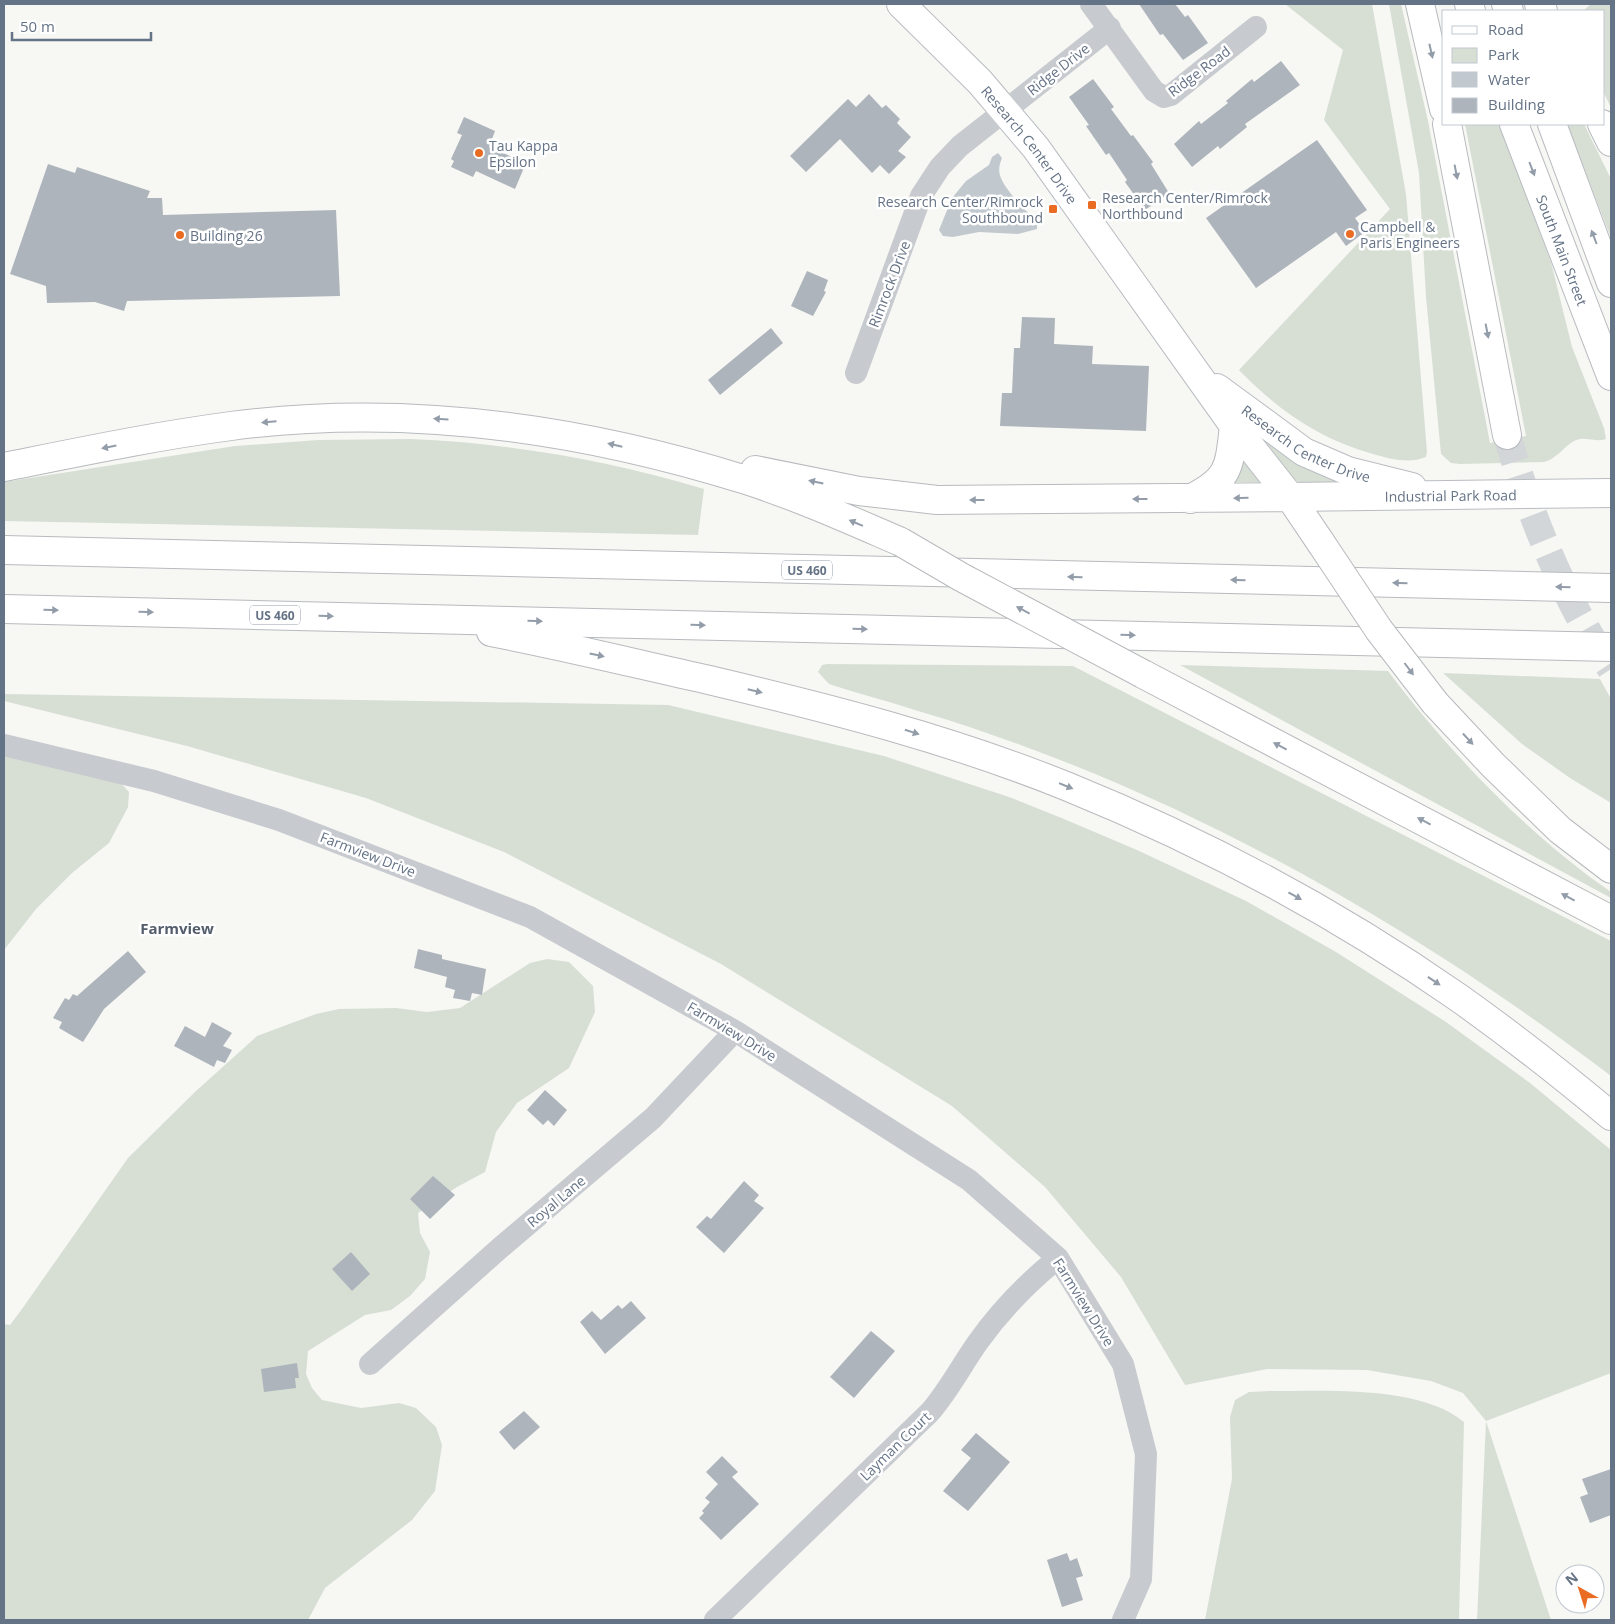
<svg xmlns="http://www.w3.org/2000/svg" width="1615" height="1624" viewBox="0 0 1615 1624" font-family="'Open Sans',sans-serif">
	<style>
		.green { fill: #d7dfd5 }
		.water { fill: #c1c9cf }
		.building { fill: #adb4bb }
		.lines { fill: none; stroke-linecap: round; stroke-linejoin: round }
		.highway-tunnel { stroke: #d2d6d8; stroke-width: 28; stroke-dasharray: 28 14; stroke-linecap: butt }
		.secondary-casing { stroke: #b9bdc2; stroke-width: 30 }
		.primary-casing { stroke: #b8bbc0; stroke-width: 30 }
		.highway-casing { stroke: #b7babe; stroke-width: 30 }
		.street { stroke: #c7cace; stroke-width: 22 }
		.secondary { stroke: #fff; stroke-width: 28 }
		.primary { stroke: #fff; stroke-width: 28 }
		.highway { stroke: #fff; stroke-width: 28 }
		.highway-bridge-casing { stroke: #b7babe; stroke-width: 30; stroke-linecap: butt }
		.highway-bridge { stroke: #fff; stroke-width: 28 }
		.oneway { fill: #939daa }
		.poi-dot { fill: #e96c22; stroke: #fff; stroke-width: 2 }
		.labels { text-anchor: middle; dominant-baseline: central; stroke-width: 5; stroke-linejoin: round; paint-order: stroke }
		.shield { fill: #fff; stroke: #939daa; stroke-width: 1 }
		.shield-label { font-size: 12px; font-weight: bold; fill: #657386 }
		.street-label { font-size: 14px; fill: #657386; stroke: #fff }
		.poi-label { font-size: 14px; fill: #657386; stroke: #fff; text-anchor: start }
		.neighbourhood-label { font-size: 15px; font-weight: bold; fill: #535d6b; stroke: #fff }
	</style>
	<rect width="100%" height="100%" fill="#f7f7f4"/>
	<path class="green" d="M1285 4H1372L1406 194 1427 452 1426 457C1409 464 1390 459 1373 454 1319 439 1278 410 1239 370L1390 209 1324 120 1343 50Z
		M1389 4H1401L1428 121 1490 443 1526 436 1465 124H1499L1551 262 1572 347 1604 428 1606 439C1595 443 1585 435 1574 441 1563 447 1557 459 1544 462L1460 464 1451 463 1441 454 1426 297 1419 173Z
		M1591 4H1611V108L1604 93V11H1583Z
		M1567 124H1584L1611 179V238Z
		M1241 415 1363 483H1301L1287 476Z
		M410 439C509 443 608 460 704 489L698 535 4 521V482L235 446 318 440Z
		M1241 458 1260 482H1231Z
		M827 664 1073 666 1611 941V1076C1447 951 1265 842 1073 765 1022 745 970 726 918 711 889 701 858 694 829 684L818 672 822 665Z
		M1180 665 1388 671C1449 752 1527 834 1611 892V898Z
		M1443 673 1600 679 1611 699V803L1570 778 1522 744Z
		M4 694 668 705 884 756 1009 797 1064 819 1137 850 1246 901 1336 952 1446 1022 1530 1083 1611 1150V1373L1486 1421 1551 1620H1477L1486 1421 1463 1393 1431 1381 1367 1370 1267 1369 1185 1385 1121 1277 1045 1187 952 1106 721 964 504 852 366 798 187 746 4 701Z
		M4 755 119 781 129 792 128 807 109 843 72 873 36 909 4 950Z
		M547 959 569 962 593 986 595 1012 569 1068 517 1103 496 1132 485 1172 457 1187 418 1213 420 1233 430 1252 425 1279 410 1296 391 1310 365 1315 308 1351 306 1374 312 1388 322 1400 361 1408 399 1403 416 1408 436 1427 442 1445 435 1491 412 1520 325 1588 308 1620H4V1324L10 1325 22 1309 128 1158 196 1091 257 1036 316 1014 339 1009 396 1008 427 1012 460 1008 530 963Z
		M1270 1391C1325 1391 1421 1385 1464 1422L1459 1620H1205L1232 1479 1230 1417 1235 1400 1249 1392Z"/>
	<path class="water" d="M998 153 1002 158C999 165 998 171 1001 178 1005 189 1027 214 1037 219V229L1018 234 979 232 953 237 943 236 939 230 952 198 966 181 989 165 992 157Z"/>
	<path class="building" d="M1139 4H1175L1185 17 1188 15 1208 43 1183 60 1163 34 1160 35Z
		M1281 61 1300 85 1245 124 1247 127 1220 149 1218 146 1192 167 1174 144 1199 121 1201 124 1228 103 1226 101 1252 79 1254 82Z
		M1093 79 1114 107 1111 109 1131 136 1133 135 1153 162 1151 164 1169 193 1145 210 1125 182 1127 180 1109 153 1106 155 1086 126 1089 125 1069 97Z
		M869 94 882 108 886 105 900 119 897 123 911 137 898 151 906 157 889 174 880 165 872 173 840 139 806 172 790 156 848 99 856 107Z
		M464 117 495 131 489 147 526 163 515 189 476 171 473 177 451 167 454 161 451 159 462 135 457 133Z
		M1317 140 1367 210 1355 218 1365 232 1346 246 1336 232 1256 288 1206 218Z
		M48 164 75 173 77 167 150 191 147 198H162L163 215 336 210 340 296 127 301 124 311 95 302 47 303 46 286 10 274Z
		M807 271 828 280 824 291 826 292 813 316 791 306Z
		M1022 317 1055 318 1054 344 1093 346 1092 364 1149 366 1146 431 1000 426 1002 393H1012L1014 348H1020Z
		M771 328 783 343 720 395 708 380Z
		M418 949 442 955V959L486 969 482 995 472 993 470 1001 453 998 455 990 445 987 447 977 414 968Z
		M128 951 146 972 104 1009 83 1042 59 1028 62 1022 53 1018 65 998 69 1000 73 994 77 996Z
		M212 1022 232 1033 223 1046 232 1050 225 1063 217 1060 214 1067 174 1046 185 1026 205 1037Z
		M545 1090 567 1110 554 1126 548 1120 543 1125 527 1110Z
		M433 1176 455 1195 430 1219 410 1199Z
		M744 1181 759 1195 754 1201 764 1208 724 1253 696 1227 707 1216 711 1219Z
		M351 1252 370 1274 352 1291 332 1269Z
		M631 1301 646 1318 605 1354 580 1322 592 1311 601 1320 618 1305 622 1309Z
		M871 1331 895 1351 854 1398 830 1377Z
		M297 1363 299 1378H295L296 1388 264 1392 261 1369Z
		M524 1411 540 1427 514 1450 499 1432Z
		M976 1433 1010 1462 968 1511 943 1491 971 1458 961 1450Z
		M722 1456 738 1472 732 1477 759 1504 721 1540 699 1518 704 1513 702 1511 710 1502 705 1498 718 1484 706 1472Z
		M1611 1469V1515L1590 1523 1580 1497 1588 1494 1582 1479Z
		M1067 1553 1070 1561 1077 1558 1083 1576 1076 1578 1083 1600 1062 1607 1047 1560Z"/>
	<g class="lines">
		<path class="highway-tunnel" d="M1507 435C1531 518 1563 597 1611 669"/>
		<defs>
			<g id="secondary">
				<path id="s1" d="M901 4 980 82 1036 148 1234 426 1290 497 1611 493"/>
				<path id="s2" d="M1217 388 1304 452 1348 471 1412 487"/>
			</g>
			<g id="primary">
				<path d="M1469 4 1471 11"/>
				<path d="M1506 4 1509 11"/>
				<path id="s3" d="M1514 124 1611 376"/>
				<path d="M1552 124 1611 283"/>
			</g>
			<path id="highway" d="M1420 4 1444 109
				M1539 4 1543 11
				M1447 124 1507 435
				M1602 124 1611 142
				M4 467C79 452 155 436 231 426 405 403 580 428 746 480 799 497 850 520 901 542
				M755 470 859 491 937 500 1290 497 1321 543
				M1190 499C1230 479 1229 468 1234 426
				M4 550 1611 588
				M4 609 1611 647
				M491 632C564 646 637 664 709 680 832 709 949 739 1066 786 1204 842 1337 913 1459 998 1511 1035 1562 1075 1611 1116
				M1143 674 1611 920
				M1435 703 1493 765 1560 830 1611 869"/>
		</defs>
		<use href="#secondary" class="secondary-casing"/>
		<use href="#primary" class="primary-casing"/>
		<use href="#highway" class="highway-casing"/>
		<path class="street" d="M1091 4 1154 91 1164 97 1171 95 1256 27
			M856 373 921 196 940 167 960 146 1110 28
			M4 745 154 781 279 820 530 917 735 1031 969 1180 1058 1258 1123 1364 1146 1454 1141 1579 1123 1620
			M370 1364 500 1248 653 1118 735 1031
			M715 1620 930 1412C949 1390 961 1366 978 1342 1001 1310 1027 1283 1058 1258"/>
		<use href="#secondary" class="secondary"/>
		<use href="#primary" class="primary"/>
		<use href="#highway" class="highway"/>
		<defs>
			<path id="highway-bridge" d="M901 542 961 577 1143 674
				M1321 543 1379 630 1435 703"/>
		</defs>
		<use href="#highway-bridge" class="highway-bridge-casing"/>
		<use href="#highway-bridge" class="highway-bridge"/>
	</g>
	<defs><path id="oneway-solid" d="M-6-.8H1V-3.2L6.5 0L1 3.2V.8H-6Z" transform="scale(1.25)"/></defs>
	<g class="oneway">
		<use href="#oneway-solid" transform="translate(1431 51) rotate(77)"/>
		<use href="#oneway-solid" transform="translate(1532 169) rotate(69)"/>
		<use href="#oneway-solid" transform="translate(1456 172) rotate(79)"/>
		<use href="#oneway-solid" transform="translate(1594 237) rotate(-111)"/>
		<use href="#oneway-solid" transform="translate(1487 331) rotate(79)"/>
		<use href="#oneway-solid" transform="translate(441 419) rotate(-176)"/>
		<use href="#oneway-solid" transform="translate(269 422) rotate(175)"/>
		<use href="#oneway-solid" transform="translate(615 445) rotate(-167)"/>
		<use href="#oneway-solid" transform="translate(109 447) rotate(169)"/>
		<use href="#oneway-solid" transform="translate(816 482) rotate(-168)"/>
		<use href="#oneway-solid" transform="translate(1241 498) rotate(179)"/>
		<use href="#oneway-solid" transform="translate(1140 499) rotate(-180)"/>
		<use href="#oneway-solid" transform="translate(977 500) rotate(180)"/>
		<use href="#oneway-solid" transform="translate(856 523) rotate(-157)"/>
		<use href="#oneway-solid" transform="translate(1075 577) rotate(-179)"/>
		<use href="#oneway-solid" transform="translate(1238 580) rotate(-179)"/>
		<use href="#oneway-solid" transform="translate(1400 583) rotate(-179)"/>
		<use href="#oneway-solid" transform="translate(1563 587) rotate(-179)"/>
		<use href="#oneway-solid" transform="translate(51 610) rotate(1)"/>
		<use href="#oneway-solid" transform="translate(1023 610) rotate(-152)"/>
		<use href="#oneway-solid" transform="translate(146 612) rotate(1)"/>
		<use href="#oneway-solid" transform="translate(326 616) rotate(1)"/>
		<use href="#oneway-solid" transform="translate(535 621) rotate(1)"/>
		<use href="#oneway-solid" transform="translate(698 625) rotate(1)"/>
		<use href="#oneway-solid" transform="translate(860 629) rotate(1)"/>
		<use href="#oneway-solid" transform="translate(1128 635) rotate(1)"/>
		<use href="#oneway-solid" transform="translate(597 655) rotate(12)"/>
		<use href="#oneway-solid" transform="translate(1409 669) rotate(53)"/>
		<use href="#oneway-solid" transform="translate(755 691) rotate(13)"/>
		<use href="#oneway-solid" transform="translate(912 732) rotate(18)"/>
		<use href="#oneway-solid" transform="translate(1468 739) rotate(47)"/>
		<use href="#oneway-solid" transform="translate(1280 746) rotate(-152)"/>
		<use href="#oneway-solid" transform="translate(1066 786) rotate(22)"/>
		<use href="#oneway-solid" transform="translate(1424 821) rotate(-152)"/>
		<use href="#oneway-solid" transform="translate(1295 896) rotate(29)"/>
		<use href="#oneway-solid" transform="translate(1568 897) rotate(-152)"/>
		<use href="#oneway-solid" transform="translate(1434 981) rotate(34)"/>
	</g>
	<g class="poi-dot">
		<circle cx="479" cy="153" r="5"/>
		<rect x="1087" y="200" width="10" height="10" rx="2.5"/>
		<rect x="1048" y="204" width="10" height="10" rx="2.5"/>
		<circle cx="1350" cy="234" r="5"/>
		<circle cx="180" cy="235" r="5"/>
	</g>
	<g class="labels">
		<g class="shield">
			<rect x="782" y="560.5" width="50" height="19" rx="4"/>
			<rect x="250" y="605.5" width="50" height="19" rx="4"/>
		</g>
		<g class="shield-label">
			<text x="807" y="570">US 460</text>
			<text x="275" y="615">US 460</text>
		</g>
		<g class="street-label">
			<text transform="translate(1058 69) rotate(-38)">Ridge Drive</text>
			<text transform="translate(1199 71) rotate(-37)">Ridge Road</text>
			<text stroke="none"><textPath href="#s1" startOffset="191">Research Center Drive</textPath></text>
			<text stroke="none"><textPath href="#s3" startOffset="135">South Main Street</textPath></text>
			<text transform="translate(889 284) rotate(-69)">Rimrock Drive</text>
			<text stroke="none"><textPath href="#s2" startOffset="106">Research Center Drive</textPath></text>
			<text stroke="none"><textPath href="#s1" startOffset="790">Industrial Park Road</textPath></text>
			<text transform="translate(368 854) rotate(21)">Farmview Drive</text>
			<text transform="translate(732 1031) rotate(31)">Farmview Drive</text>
			<text transform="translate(556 1201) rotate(-40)">Royal Lane</text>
			<text transform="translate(1084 1302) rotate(58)">Farmview Drive</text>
			<text transform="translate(895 1446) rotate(-44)">Layman Court</text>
		</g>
		<g class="poi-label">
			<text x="489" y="145">Tau Kappa<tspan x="489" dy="16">Epsilon</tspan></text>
			<text x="1102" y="197">Research Center/Rimrock<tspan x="1102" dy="16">Northbound</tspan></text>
			<text x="1043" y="201" text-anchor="end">Research Center/Rimrock<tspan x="1043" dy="16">Southbound</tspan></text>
			<text x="1360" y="226">Campbell &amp;<tspan x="1360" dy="16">Paris Engineers</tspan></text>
			<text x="190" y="235">Building 26</text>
		</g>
		<g class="neighbourhood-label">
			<text x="177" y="928">Farmview</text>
		</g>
	</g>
	<rect width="1615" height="1624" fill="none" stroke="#657386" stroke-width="10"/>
	<rect x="1442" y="10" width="162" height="115" fill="#ffffff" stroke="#c1c7cf"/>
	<rect x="1452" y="26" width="25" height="8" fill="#ffffff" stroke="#c1c7cf"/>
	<text x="1488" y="35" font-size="15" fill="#657386">Road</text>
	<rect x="1452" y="48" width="25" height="15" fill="#d7dfd5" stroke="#c1c7cf"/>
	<text x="1488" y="60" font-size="15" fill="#657386">Park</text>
	<rect x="1452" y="72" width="25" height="15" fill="#c1c9cf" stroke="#c1c7cf"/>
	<text x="1488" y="85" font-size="15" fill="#657386">Water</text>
	<rect x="1452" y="98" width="25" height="15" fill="#adb4bb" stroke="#c1c7cf"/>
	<text x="1488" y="110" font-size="15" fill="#657386">Building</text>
	<g transform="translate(1580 1589) rotate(321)"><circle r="24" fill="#ffffff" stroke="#c1c7cf"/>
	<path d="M0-4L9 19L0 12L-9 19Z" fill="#e96c22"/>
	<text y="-8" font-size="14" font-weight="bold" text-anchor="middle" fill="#657386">N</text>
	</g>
	<path d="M12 32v8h139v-8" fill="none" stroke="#657386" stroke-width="2.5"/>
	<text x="20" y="32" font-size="15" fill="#657386" stroke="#ffffff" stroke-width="4" paint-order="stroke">50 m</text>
</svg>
